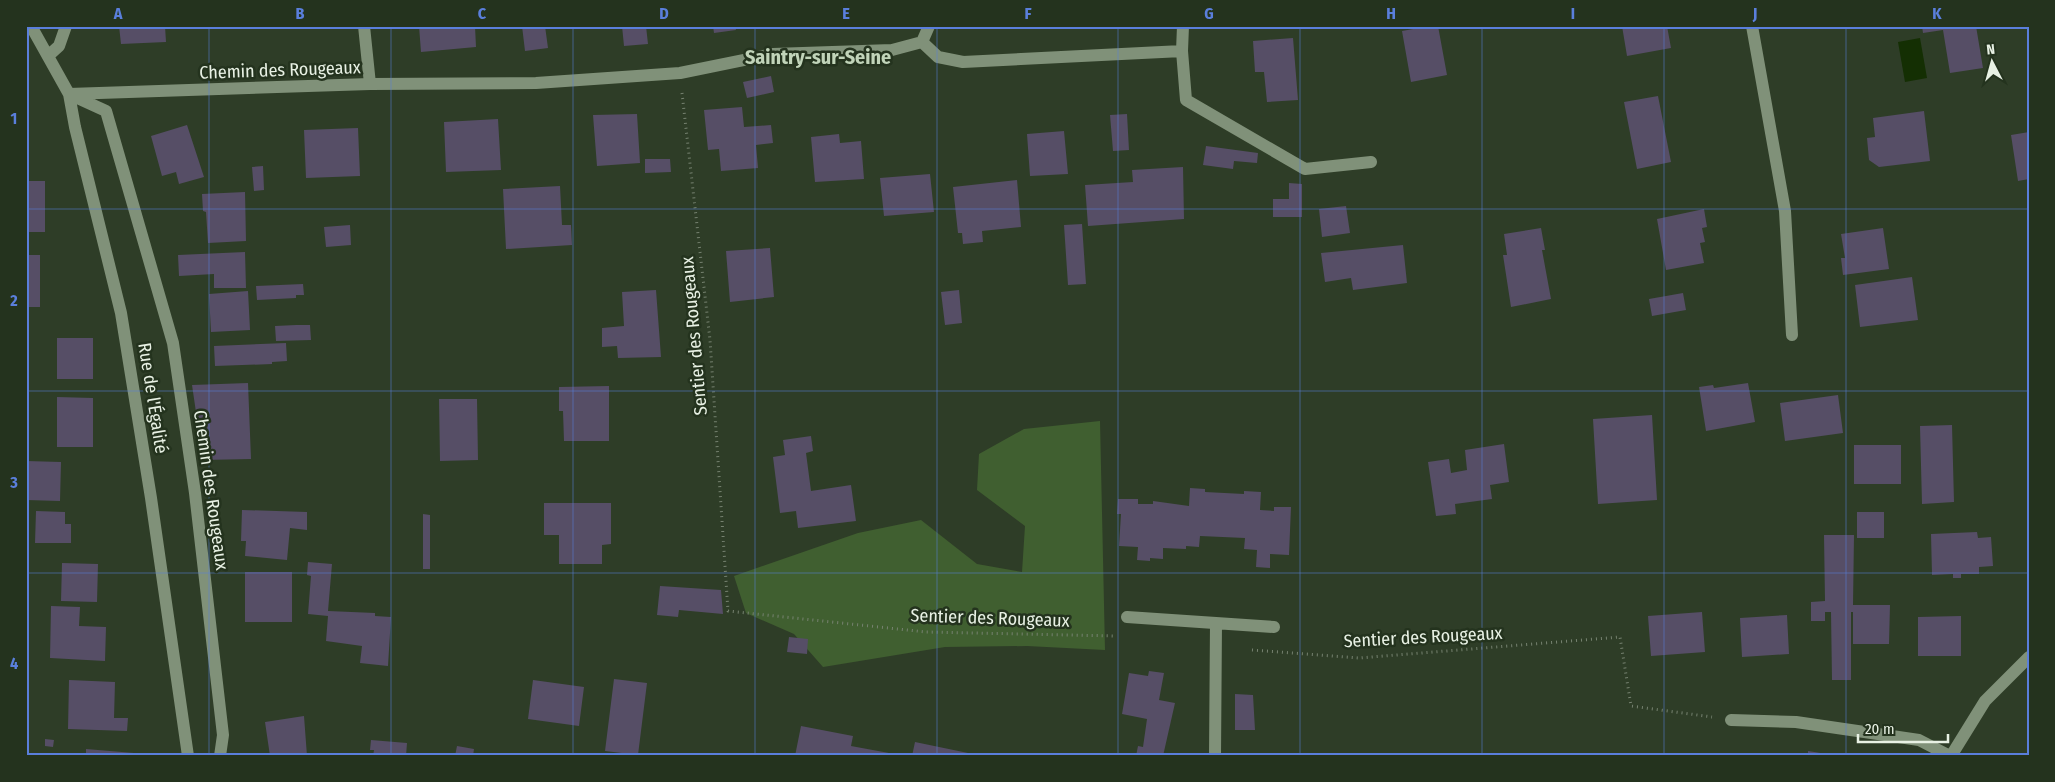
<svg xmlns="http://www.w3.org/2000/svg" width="2055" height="782" viewBox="0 0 2055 782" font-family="'Fira Sans Condensed',sans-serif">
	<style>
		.green { fill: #405f30 }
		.water { fill: #142f03 }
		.building { fill: #564e66 }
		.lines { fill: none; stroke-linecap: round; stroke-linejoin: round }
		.path { stroke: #768270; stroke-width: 3; stroke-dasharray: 1 4; stroke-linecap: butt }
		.minor { stroke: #809179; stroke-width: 12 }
		.grid { fill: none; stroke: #5a7fdc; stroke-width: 1; stroke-opacity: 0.55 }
		.labels { text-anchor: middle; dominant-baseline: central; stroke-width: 5; stroke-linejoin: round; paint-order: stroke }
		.street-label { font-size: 18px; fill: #e8f1e4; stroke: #24331e }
		.quarter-label { font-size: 20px; font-weight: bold; fill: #c1d4b9; stroke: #24331e }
		.neatline { fill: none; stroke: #5a7fdc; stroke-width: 2 }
		.grid-label { font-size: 16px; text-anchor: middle; font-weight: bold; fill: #5a7fdc }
	</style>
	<rect width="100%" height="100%" fill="#2e3d27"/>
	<path class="green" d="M1100 421 1105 650 1027 646 945 647 823 667 794 634 746 613 734 576 858 533 921 520 977 564 1022 572 1025 526 977 490 979 454 1024 429Z"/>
	<path class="water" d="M1920 38 1927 78 1905 82 1898 42Z"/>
	<path class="building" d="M119 26H165L166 42 121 44Z
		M419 26H475L476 47 421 52Z
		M522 26H545L548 48 525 51Z
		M622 26H646L648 44 624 46Z
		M713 26H735L736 30 714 33Z
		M1430 26H1438L1447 75 1411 82 1402 31Z
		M1622 26H1667L1671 48 1627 56Z
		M1922 26H1976L1983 68 1950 73 1943 30 1923 33Z
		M1293 38 1298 100 1267 102 1264 72H1255L1253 41Z
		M771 76 774 92 747 98 743 82Z
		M1658 96 1671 162 1637 169 1624 102Z
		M742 107 744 127 771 125 773 143 756 145 758 168 721 171 719 149 708 150 704 110Z
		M1924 111 1930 161 1879 167 1869 160 1867 138 1875 137 1873 118Z
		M637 114 640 163 597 166 593 115Z
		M1127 114 1129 150 1113 151 1110 115Z
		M498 119 501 170 446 172 444 122Z
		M187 125 204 177 179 184 176 172 162 176 151 136Z
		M358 128 360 176 306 178 304 130Z
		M1064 131 1068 174 1030 176 1027 134Z
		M2029 132V179L2018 181 2011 135Z
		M839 134 840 143 861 141 864 179 815 182 811 137Z
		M1206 146 1258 153 1257 163 1234 161 1233 169 1203 165Z
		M645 159H670L671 172 645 173Z
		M263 166 264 190 254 191 252 167Z
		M1183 167 1184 219 1088 226 1085 185 1133 182 1132 170Z
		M930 174 934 212 884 216 880 178Z
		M1017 180 1021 227 982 231 983 242 963 244 962 233H958L953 187Z
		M26 181H45V232H26Z
		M1289 183 1302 184V217H1273V199H1289Z
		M560 186 562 225H571L572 245 506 249 503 189Z
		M245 192 246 241 208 243 206 212 203 211 202 194Z
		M1346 206 1350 233 1322 237 1319 209Z
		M1704 209 1707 227 1702 228 1705 242 1700 243 1704 263 1666 270 1657 219Z
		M1082 224 1086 284 1068 285 1064 225Z
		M350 225 351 245 326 247 324 227Z
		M1541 228 1545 250H1542L1551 299 1511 307 1503 255H1507L1504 234Z
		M1883 228 1889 269 1843 275 1841 258H1845L1841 234Z
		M1403 245 1407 283 1353 290 1351 278 1325 282 1321 253Z
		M770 248 774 297 730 302 726 251Z
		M245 252 246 288H214V274L179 276 178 255Z
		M26 255H40V307H26Z
		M1912 277 1918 320 1860 327 1855 285Z
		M303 284 304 295H296V298L257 300 256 286Z
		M656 290 661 357 618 358 617 346 602 347V328L624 326 622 292Z
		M959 290 962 323 945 325 941 292Z
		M248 291 250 330 211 332 209 294Z
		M1683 293 1686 310 1652 316 1649 299Z
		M296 325H310L311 340 276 341 275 326Z
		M57 338H93V379H57Z
		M286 343 287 361 272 362V364L215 366 214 346Z
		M248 383 251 459 203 460 192 385Z
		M1748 383 1755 422 1706 431 1699 387 1713 385 1714 388Z
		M609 386V441H564L563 411H559V387Z
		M1838 395 1843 433 1785 441 1780 403Z
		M57 397 93 398V447H57Z
		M439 399H477L478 460 440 461Z
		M1652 415 1657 500 1598 504 1593 419Z
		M1952 425 1954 502 1922 504 1920 426Z
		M811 436 813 451 806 453 811 491 851 485 856 521 798 528 796 511 780 513 773 457 785 455 783 440Z
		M1504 444 1509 482 1490 485 1492 499 1455 504 1456 514 1436 516 1428 462 1449 459 1451 473 1467 470 1465 450Z
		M1854 445H1901V484H1854Z
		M26 461 61 462 60 501 26 500Z
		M1190 488 1205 489V492L1244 494V491L1261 492 1260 510 1274 511V507H1291L1289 555 1270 554V568L1256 567 1257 550 1244 549 1245 538 1200 536 1199 547 1186 546V549L1163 548V559L1150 558V561L1137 560 1138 547 1119 546 1121 514H1117L1118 499H1138V504H1153V501L1189 506Z
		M544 503H611V544L602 545V564H559V535H544Z
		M242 510 307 512V530L290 528 287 560 245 556 246 541H241Z
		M36 511 65 512V524H71V543H35Z
		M1857 512H1884V538H1857Z
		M423 514 430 515V569H423Z
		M1977 532 1978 538 1991 537 1993 566 1979 567V574H1961V578H1953V574L1932 575 1931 534Z
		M1824 535H1854L1853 605H1890L1889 644H1853V612H1851V680H1832L1831 612H1825V621H1811V602L1825 601Z
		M308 562 332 564 328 611 375 613V616L391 617 388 666 360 663 362 646 326 641 328 616 308 614 311 576 307 575Z
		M62 563 98 564 97 602 61 601Z
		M245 572H292V622H245Z
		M660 586 721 590 723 614 679 610 678 617 657 615Z
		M51 606 80 607 79 626 106 627 105 661 50 658Z
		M1702 612 1705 652 1651 656 1648 616Z
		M1787 615 1789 654 1742 657 1740 618Z
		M1961 616V656H1918V617Z
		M789 637 808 639 807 654 787 652Z
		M1149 671 1164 673 1159 700 1175 703 1163 756H1136L1138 746 1143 747 1147 719 1122 714 1129 673 1148 676Z
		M614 679 647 683 638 755 605 751Z
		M69 680 115 682 114 718H128L127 731 68 729Z
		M533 680 584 687 579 726 528 719Z
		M1235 694 1253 695 1255 730H1235Z
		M304 716 307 756H270L265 722Z
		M801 726 853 736 851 746 889 753V756H795Z
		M45 739 54 740 53 747 45 746Z
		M371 740 407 743 406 756H373L374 750H370Z
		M915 742 968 753 967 756H912Z
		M457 746 474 749 473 756H455Z
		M86 749 146 754V756H86Z
		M1808 751 1833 755V756H1808Z"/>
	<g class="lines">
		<path class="path" d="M682 93 710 340 728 611 926 632 1116 636
			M1252 650 1359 658 1620 637 1631 706 1712 717"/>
		<path class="minor" d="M31 26 69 94 75 127 121 313 151 498 188 756
			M364 26 370 84
			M1752 26 1785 211 1792 335
			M922 42 929 26
			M1182 51 1183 26
			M48 56 59 46 66 26
			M69 94 370 84 536 83 680 73 773 54 892 50 922 42 938 57 963 62 1182 51 1186 100 1305 169 1371 162
			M71 95 106 111 173 343 195 493 223 735 220 756
			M1127 617 1274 627
			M1731 720 1796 722 1919 740 1950 756
			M1215 756 1216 623
			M1951 756 1985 701 2029 657"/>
	</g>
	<path class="grid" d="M209 26V756M391 26V756M573 26V756M755 26V756M937 26V756M1118 26V756M1300 26V756M1482 26V756M1664 26V756M1846 26V756M26 209H2029M26 391H2029M26 573H2029"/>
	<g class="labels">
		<g class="street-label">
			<text transform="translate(280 70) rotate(-2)">Chemin des Rougeaux</text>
			<text transform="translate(694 336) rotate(-95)">Sentier des Rougeaux</text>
			<text transform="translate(153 398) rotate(81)">Rue de l'Égalité</text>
			<text transform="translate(211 490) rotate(82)">Chemin des Rougeaux</text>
			<text transform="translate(990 618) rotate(2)">Sentier des Rougeaux</text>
			<text transform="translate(1423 637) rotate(-3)">Sentier des Rougeaux</text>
		</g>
		<g class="quarter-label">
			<text x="818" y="57">Saintry-sur-Seine</text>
		</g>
	</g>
	<rect width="2055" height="782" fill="none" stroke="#24331e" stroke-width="55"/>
	<g transform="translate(1992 62) rotate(354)" stroke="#24331e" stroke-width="4" paint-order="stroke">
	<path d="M0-4L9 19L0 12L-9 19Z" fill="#e8f1e4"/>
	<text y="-8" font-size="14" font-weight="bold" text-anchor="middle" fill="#e8f1e4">N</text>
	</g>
	<path d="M1858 734v8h90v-8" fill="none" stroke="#e8f1e4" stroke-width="2.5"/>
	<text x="1865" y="734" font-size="15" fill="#e8f1e4" stroke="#24331e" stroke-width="4" paint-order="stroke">20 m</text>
	<rect x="28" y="28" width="2000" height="726" class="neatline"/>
	<g class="grid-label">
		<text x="118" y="19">A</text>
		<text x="300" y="19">B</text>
		<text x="482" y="19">C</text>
		<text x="664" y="19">D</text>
		<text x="846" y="19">E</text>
		<text x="1028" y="19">F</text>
		<text x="1209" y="19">G</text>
		<text x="1391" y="19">H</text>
		<text x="1573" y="19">I</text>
		<text x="1755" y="19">J</text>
		<text x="1937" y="19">K</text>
		<text x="14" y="124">1</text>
		<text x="14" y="306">2</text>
		<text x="14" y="488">3</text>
		<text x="14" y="669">4</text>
	</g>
</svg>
